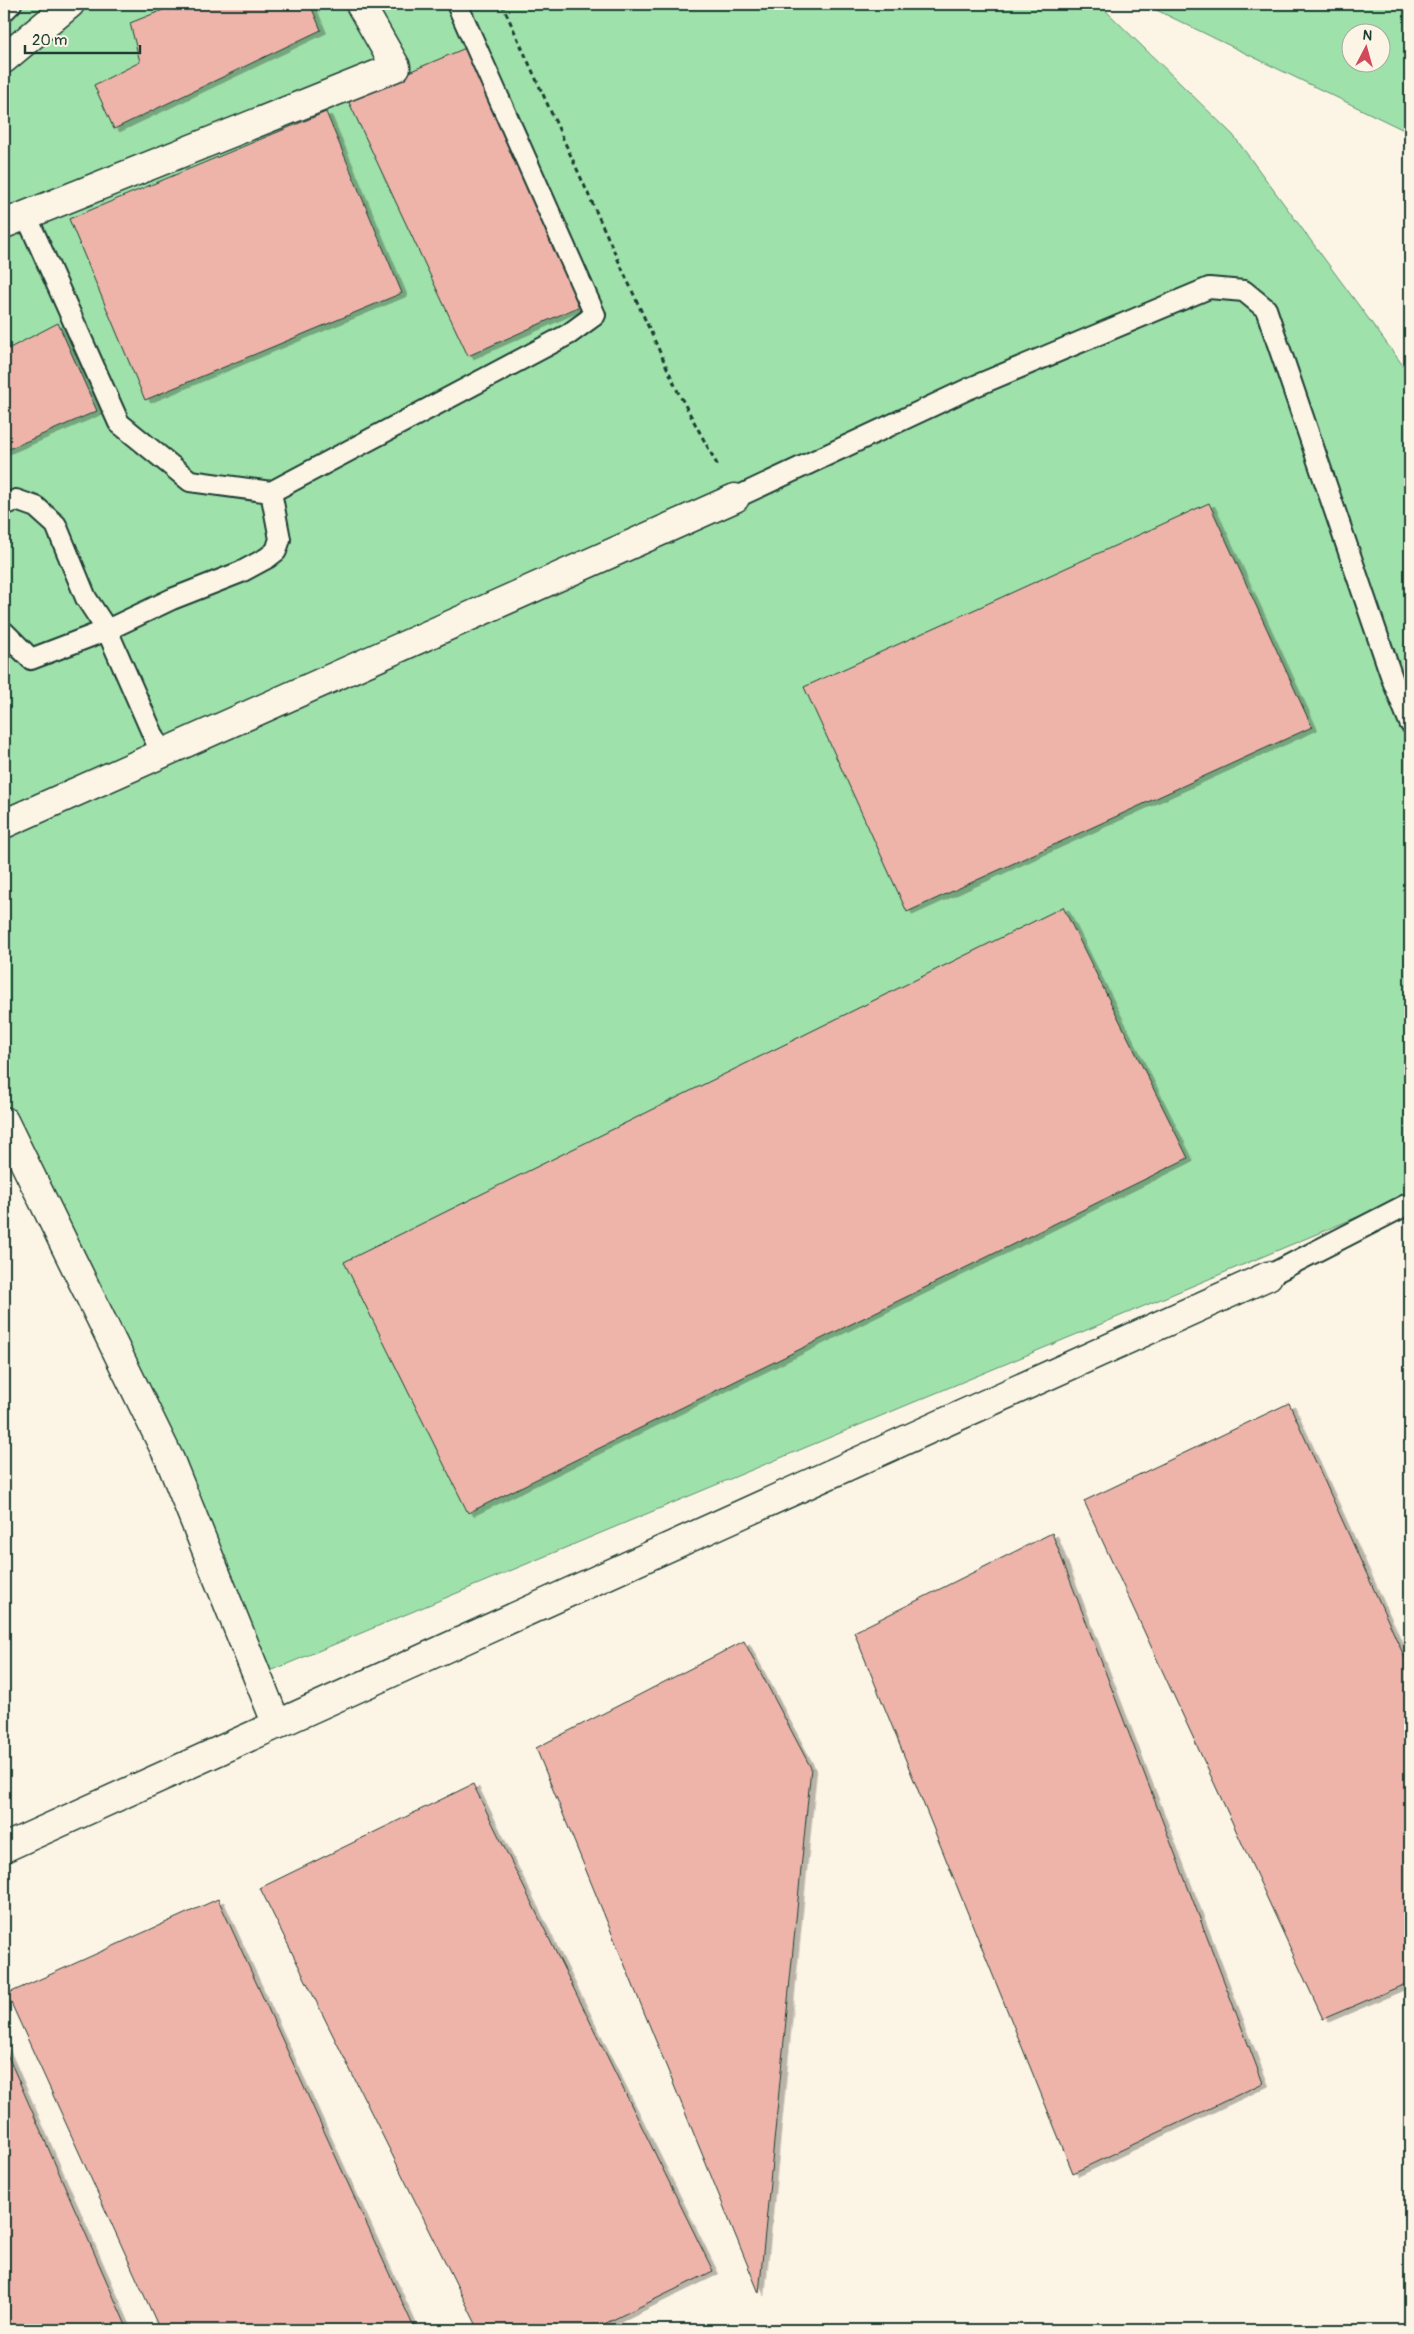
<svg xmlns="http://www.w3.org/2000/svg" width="1414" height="2334" viewBox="0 0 1414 2334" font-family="Pangolin,sans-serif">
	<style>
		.green { fill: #9fe1ab; stroke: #5f8f70; fill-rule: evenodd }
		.building { fill: #eeb4aa; stroke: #1f3d34; filter: url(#shadow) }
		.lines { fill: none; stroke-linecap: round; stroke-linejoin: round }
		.service-casing { stroke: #1f3d34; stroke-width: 24 }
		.tertiary-casing { stroke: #1f3d34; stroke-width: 31 }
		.path { stroke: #1f3d34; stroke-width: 3; stroke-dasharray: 5 4; stroke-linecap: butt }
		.service { stroke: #fcf5e5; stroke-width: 20 }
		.tertiary { stroke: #fcf5e5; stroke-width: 28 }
	</style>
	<defs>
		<filter id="shadow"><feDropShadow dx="5.5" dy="3" stdDeviation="0" flood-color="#0004"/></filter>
	</defs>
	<rect width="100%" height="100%" fill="#fcf5e5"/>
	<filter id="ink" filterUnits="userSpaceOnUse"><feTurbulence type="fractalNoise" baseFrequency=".02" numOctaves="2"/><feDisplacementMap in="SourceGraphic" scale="10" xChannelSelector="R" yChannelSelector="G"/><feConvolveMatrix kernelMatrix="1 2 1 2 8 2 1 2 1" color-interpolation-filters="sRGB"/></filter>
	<g filter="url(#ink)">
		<path class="green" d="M4 4H1099L1233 135 1410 375V1195L256 1677 4 1114Z
			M1144 4H1410V133ZM1352 32H1382V62H1352Z"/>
		<path class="building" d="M178 4H310L321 30 114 129 94 85 140 62 130 23Z
			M468 47 580 306 468 356 347 98Z
			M326 112 402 293 145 400 69 219Z
			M58 323 97 411 4 451V351Z
			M1209 503 1312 727 907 912 804 687Z
			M1063 907 1188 1158 468 1513 344 1262Z
			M1289 1403 1410 1669V1982L1323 2019 1084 1501Z
			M1052 1533 1263 2083 1073 2173 854 1632Z
			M744 1641 811 1768 759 2293 536 1748Z
			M473 1784 713 2271 592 2330H479L260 1888Z
			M218 1899 415 2330H160L7 1994Z
			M4 2047 67 2191 128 2330H4Z"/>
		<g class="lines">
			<defs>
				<path id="service" d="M4 11 11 4
					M26 215 119 423 190 481 271 492 569 334 595 315 457 4
					M735 498 968 389 1209 288 1244 291 1266 309 1393 681 1410 723
					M4 505 16 500 36 507 56 525 86 598 107 630 161 753
					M4 632 31 659 107 630 172 599 241 572 267 558 276 551 280 539 271 492
					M1268 1276 1410 1203"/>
				<path id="tertiary" d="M4 59 70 4
					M4 224 396 67 360 4
					M4 824 735 498
					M4 1121 170 1460 277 1725
					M4 1848 1268 1276"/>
			</defs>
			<use href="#service" class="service-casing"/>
			<use href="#tertiary" class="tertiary-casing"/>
			<path class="path" d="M502 4 678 392 719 468"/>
			<use href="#service" class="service"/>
			<use href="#tertiary" class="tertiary"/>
		</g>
	</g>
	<rect width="1414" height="2334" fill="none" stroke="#fcf5e5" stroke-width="20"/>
	<rect x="10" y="10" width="1394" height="2314" fill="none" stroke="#1f3d34" stroke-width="2" filter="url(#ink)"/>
	<g transform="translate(1366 48) rotate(6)"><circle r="24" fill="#fcf5e5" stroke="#a4ab9e"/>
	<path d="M0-4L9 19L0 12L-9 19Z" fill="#d1495b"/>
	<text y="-8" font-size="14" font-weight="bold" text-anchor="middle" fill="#1f3d34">N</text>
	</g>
	<path d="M25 45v8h115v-8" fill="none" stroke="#1f3d34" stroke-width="2.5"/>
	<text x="32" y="45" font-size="15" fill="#1f3d34" stroke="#fcf5e5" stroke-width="4" paint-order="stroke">20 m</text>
</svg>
